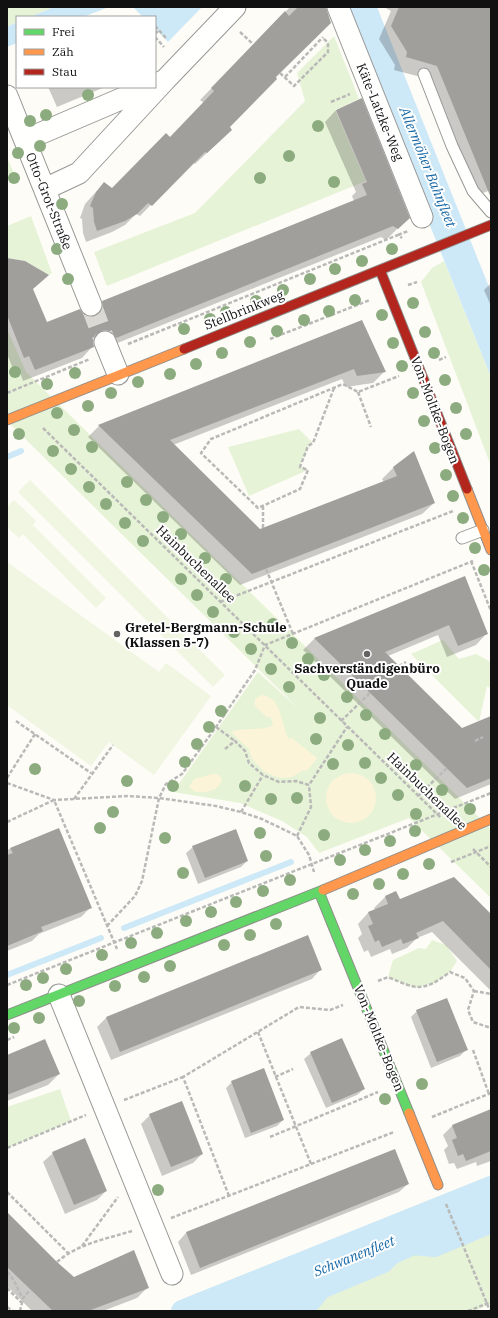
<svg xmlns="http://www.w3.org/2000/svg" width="498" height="1318" viewBox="0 0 498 1318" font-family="'IBM Plex Serif',serif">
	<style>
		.green { fill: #e7f3d7 }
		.sand { fill: #fcf4d9 }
		.pitch { fill: #f0f6e1 }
		.water { fill: #cde8f7 }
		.shadow { fill: #0003 }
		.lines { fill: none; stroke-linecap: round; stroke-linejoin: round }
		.stream { stroke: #cde8f7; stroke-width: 6 }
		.canal { stroke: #cde8f7; stroke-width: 22 }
		.building { fill: #a19f9c }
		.street-tunnel { stroke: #dad9d4; stroke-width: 21; stroke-dasharray: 21 10; stroke-linecap: butt }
		.lane-casing { stroke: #979795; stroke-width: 13 }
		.street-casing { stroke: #979795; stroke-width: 23 }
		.fast-casing { stroke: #8e8d8b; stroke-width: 11 }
		.slow-casing { stroke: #8e8d8b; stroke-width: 11 }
		.jam-casing { stroke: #8e8d8b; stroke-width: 11 }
		.path { stroke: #b9b9b8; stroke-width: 2.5; stroke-dasharray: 4 2; stroke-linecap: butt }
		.lane { stroke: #fffffe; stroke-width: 11 }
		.street { stroke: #fffffe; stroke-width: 21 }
		.fast { stroke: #63d668; stroke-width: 9 }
		.slow { stroke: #ff974d; stroke-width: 9 }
		.jam { stroke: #b3261e; stroke-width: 9 }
		.tree { fill: #8cac80 }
		.poi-dot { fill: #646362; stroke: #fff; stroke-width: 1.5 }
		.labels { text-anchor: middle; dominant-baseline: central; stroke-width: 4; stroke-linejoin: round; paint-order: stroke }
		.street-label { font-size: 13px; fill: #111; stroke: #fff }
		.poi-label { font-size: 13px; font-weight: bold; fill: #111; stroke: #fff; text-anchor: start }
		.water-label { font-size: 14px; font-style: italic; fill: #1768a6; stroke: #fff }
	</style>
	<rect width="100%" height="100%" fill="#fdfcf7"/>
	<path class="green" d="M7 7H54L30 17H17V22L7 27Z
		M334 36 359 99 335 110 366 181 107 286 94 252 195 213 305 101 297 73Z
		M7 157 14 173 7 175Z
		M31 216 52 273 49 275 25 261 7 258V226Z
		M444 261 491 377V466L421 282 432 268Z
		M7 329 26 372 491 829V898L409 818 319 853 307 837 282 821 240 803 173 792 258 672 300 710 7 421Z
		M299 429 313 443 308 446 300 466 308 470 249 496 228 447Z
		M443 640 459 659 476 654 491 662V688L487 686 479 722 411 654Z
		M432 940 446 945 457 961 450 972 435 983 414 988 388 977 393 960 419 948 426 949Z
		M60 1089 71 1121 7 1148V1107Z
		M491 1222V1304L474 1311H302L321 1288 383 1262 391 1254 413 1244 434 1246Z"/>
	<path class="sand" d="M262 695C283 698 280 724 289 739L292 738 317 758 308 770 302 771 292 777 280 778 265 772 253 760 248 748 231 732C246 727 257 731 273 726L271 717H267L255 706V699Z
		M326 798a25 25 0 1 1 50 0a25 25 0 1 1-50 0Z
		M212 774H218L222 778C219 792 208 792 196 792L189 787 194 779Z"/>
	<path class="pitch" d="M30 480 225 675 213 687 18 492Z
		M14 500 36 521 33 525 106 598 96 608 23 534 19 538 7 527V507Z
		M7 562 159 672 166 663 211 696 154 775 109 742 91 766 7 705Z"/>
	<path class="water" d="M54 7H109L83 17H30Z
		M133 7H202L168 42 155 28V17H143Z
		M342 7H377L491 292V377Z
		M17 22V43L7 47V27Z
		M491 1187V1222L434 1246 413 1244 391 1254 383 1262 322 1288 302 1311H182Z"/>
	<path class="shadow" d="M290 7H326L275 77 228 127 220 141 195 164 193 162 140 216 136 214 125 225 112 232 86 242 83 233 82 219 80 218 85 204 93 195 105 183 112 189 170 138 204 103 200 100Z
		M384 7H491V190L472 197 425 78 394 70 395 65 379 39 391 11Z
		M48 87H105L57 107Z
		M336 110 408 218 386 240 381 237 105 348 101 343 92 341 93 346 82 358 23 381 18 367 13 369 7 354V259L32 290 46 323 83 315 92 317 91 313 103 302 354 201 352 196 356 192 325 122Z
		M491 283V306L484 290Z
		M361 322 384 372 373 383 346 387 342 379 173 445 259 530 384 482 382 479 394 467 434 503 422 514 240 585 88 437 99 426Z
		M465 578 487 633 476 645 447 657 438 635 388 656 462 730 491 717V784L455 799 303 650 314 639Z
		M58 829 91 907 81 917 39 934 32 941 7 951V850Z
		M193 847 247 861 241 867 198 884 186 853Z
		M395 892 399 900 491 915V991L432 932 417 938 407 948 392 954 390 949 371 957 368 950 364 952 358 938 362 934 358 924 368 913 375 910 374 908 385 897Z
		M321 969 312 979 111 1060 97 1027 106 1018Z
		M417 1011 466 1050 460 1056 431 1068 411 1017Z
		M311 1053 364 1089 357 1095 326 1108 304 1059Z
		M7 1055 59 1074 48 1085 7 1101Z
		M232 1082 283 1120 277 1126 245 1138 226 1088Z
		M491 1110V1161L477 1166 476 1162 457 1169 454 1163 449 1164 444 1150 448 1146 443 1135 452 1126Z
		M150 1115 202 1154 193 1163 162 1176 141 1124Z
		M394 1150 408 1184 399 1192 191 1275 178 1242 186 1233Z
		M53 1153 106 1191 97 1200 65 1214 43 1162Z
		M7 1214 57 1263 74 1278 148 1287 137 1298 103 1311H32L7 1286Z"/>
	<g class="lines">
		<path class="stream" d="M7 457 21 451
			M124 928 291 862
			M7 975 101 938"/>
		<path class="canal" d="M182 1311 491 1187
			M302 1311 321 1288 383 1262 391 1254 413 1244 434 1246 491 1222"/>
	</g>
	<path class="building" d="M298 7H326L331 23 276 77 277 79 230 127 232 130 207 153 205 152 152 206 148 203 137 214 125 221 97 231 94 222 93 208 90 206 96 192 104 182 112 188 166 133 170 137 214 91 211 88 285 11 289 16Z
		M399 7H491V198L437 66 406 57 407 52 391 26Z
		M362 98 410 218 398 229 393 226 116 338 112 332 106 330 101 331 95 335 93 341 94 347 35 370 29 356 24 358 7 315V258L25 261 49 275 33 289 47 322 80 309 84 315 90 317 95 316 101 312 103 306 102 301 367 195 362 184 367 182 336 110Z
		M362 320 386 372 357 376 354 369 170 440 260 529 397 476 393 467 414 451 435 503 252 574 98 425Z
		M465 576 488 634 458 646 449 625 385 652 462 728 491 716V778L467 788 314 638Z
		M59 828 92 908 41 927 43 931 7 946V855L13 853 10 848Z
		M236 829 248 861 205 878 192 846Z
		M454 877 491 914V970L443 921 416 933 419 938 403 944 401 939 382 947 379 940 375 942 368 926 373 924 368 912 388 904 385 896 396 891 400 899Z
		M308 935 322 970 120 1052 106 1017Z
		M447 998 468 1050 437 1062 416 1010Z
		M342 1038 365 1089 332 1103 310 1052Z
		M45 1039 60 1074 7 1095V1055Z
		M264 1068 284 1120 251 1133 231 1081Z
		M182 1101 203 1154 171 1167 149 1114Z
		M491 1109V1151L466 1161 463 1154 458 1156 452 1140 457 1138 452 1125Z
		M85 1138 107 1191 74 1205 52 1152Z
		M395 1149 409 1184 200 1268 186 1232Z
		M7 1212 57 1262 74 1277 134 1250 149 1288 88 1311H53L7 1267Z"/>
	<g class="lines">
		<path class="street-tunnel" d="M91 305 105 342"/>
		<defs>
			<path id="lane" d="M424 74 452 146 473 191 491 212
				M462 538 483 530"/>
			<path id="street" d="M338 7 422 217
				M155 85 165 80 235 7
				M7 96 91 305
				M25 140 149 87
				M45 189 79 173 165 80
				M105 342 118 374
				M59 995 172 1274"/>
			<path id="fast" d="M319 892 409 1113
				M7 1015 323 890"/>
			<path id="slow" d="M7 420 184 349
				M467 489 491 550
				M323 890 491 819
				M409 1113 438 1185"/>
			<path id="jam" d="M380 270 467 489
				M184 349 491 225"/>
		</defs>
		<use href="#lane" class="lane-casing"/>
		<use href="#street" class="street-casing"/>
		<use href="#fast" class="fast-casing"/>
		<use href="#slow" class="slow-casing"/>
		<use href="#jam" class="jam-casing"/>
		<path class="path" d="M155 26 166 38
			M240 32 253 44
			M155 34 159 30
			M155 37 164 47
			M280 73 294 86 328 52V43L323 38
			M285 77 323 37
			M331 102 350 94
			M398 235 408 231
			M408 285 417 282
			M270 339 370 300
			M128 344 398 235 402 238
			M439 360 446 357
			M334 388 313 443 308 446 300 467 308 470 300 489 258 508 201 453 211 439 343 384 358 392 399 376
			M358 392 371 427
			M7 393 90 359
			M43 428 441 818
			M263 528V506
			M471 561 491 611
			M266 569 293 634
			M220 602 453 511
			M399 666 406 662
			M16 721 91 773
			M341 721 370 693
			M216 727 235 741
			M475 741 483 737
			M225 749 235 741 245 751 249 763 263 775 279 782 296 781 309 785 347 727
			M7 778 35 734
			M7 783 54 800 128 796 159 798 216 806 241 812 262 819 297 836 309 855 314 872
			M418 796 447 768
			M74 799 113 745
			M241 812 263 775
			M7 822 54 800 117 949
			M297 836 311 807 309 785
			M473 849 491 867
			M451 862 491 846
			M107 926 135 896 142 881 159 798 166 784 182 774 216 727 255 670 265 645 473 561
			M378 981 388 977C418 990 423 992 450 972L465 978 474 991 468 1010 473 1022 491 1028
			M7 985 491 793
			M474 991 491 994
			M258 1032 311 1164
			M7 1040 14 1037
			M473 1050 489 1094
			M275 1077 293 1069
			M124 1100 183 1077
			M432 1117 491 1093
			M270 1137 378 1092
			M7 1148 86 1115
			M7 1192 68 1253
			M229 1196 183 1077 299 1007 330 1010 343 1005
			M446 1204 490 1311
			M171 1218 394 1132
			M82 1246 118 1197
			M57 1262C77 1244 106 1239 132 1231
			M7 1272C15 1279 17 1289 23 1298
			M7 1288 22 1303
			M7 1307 13 1311
			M20 1311 23 1298 30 1290
			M468 1311 491 1302"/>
		<use href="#lane" class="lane"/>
		<use href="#street" class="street"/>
		<use href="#fast" class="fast"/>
		<use href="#slow" class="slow"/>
		<use href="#jam" class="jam"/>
	</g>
	<g class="tree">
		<circle cx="88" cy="95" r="6"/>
		<circle cx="46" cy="115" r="6"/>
		<circle cx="30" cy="121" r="6"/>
		<circle cx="318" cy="126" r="6"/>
		<circle cx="40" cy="146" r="6"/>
		<circle cx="18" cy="153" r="6"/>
		<circle cx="289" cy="156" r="6"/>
		<circle cx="14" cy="178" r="6"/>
		<circle cx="260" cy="178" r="6"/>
		<circle cx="334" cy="182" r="6"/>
		<circle cx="62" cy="204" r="6"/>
		<circle cx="57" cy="249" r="6"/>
		<circle cx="392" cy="249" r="6"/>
		<circle cx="362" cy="261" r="6"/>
		<circle cx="335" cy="269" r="6"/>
		<circle cx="68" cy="279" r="6"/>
		<circle cx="310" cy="279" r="6"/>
		<circle cx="283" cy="290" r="6"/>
		<circle cx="355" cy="300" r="6"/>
		<circle cx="256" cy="301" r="6"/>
		<circle cx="413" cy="303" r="6"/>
		<circle cx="329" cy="311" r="6"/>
		<circle cx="226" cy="312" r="6"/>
		<circle cx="382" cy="315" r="6"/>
		<circle cx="210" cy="319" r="6"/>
		<circle cx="304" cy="320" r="6"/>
		<circle cx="184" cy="329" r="6"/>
		<circle cx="277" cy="331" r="6"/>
		<circle cx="425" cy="332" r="6"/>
		<circle cx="250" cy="342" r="6"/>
		<circle cx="393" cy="343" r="6"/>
		<circle cx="222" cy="353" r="6"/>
		<circle cx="434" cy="353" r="6"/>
		<circle cx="196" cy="364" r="6"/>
		<circle cx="402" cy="366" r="6"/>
		<circle cx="15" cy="372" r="6"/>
		<circle cx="75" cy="373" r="6"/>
		<circle cx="170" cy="374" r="6"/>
		<circle cx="445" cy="380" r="6"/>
		<circle cx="138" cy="382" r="6"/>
		<circle cx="47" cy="384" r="6"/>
		<circle cx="111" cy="393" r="6"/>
		<circle cx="413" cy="393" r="6"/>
		<circle cx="88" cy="406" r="6"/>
		<circle cx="456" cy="408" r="6"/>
		<circle cx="57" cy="413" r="6"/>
		<circle cx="424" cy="421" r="6"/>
		<circle cx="74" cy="430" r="6"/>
		<circle cx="19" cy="434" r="6"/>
		<circle cx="466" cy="434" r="6"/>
		<circle cx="92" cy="447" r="6"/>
		<circle cx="435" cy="448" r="6"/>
		<circle cx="53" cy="451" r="6"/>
		<circle cx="71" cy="469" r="6"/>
		<circle cx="446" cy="475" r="6"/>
		<circle cx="127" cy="482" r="6"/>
		<circle cx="89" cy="487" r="6"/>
		<circle cx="453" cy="496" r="6"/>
		<circle cx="146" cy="500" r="6"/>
		<circle cx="106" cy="504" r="6"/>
		<circle cx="163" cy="517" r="6"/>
		<circle cx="463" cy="518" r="6"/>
		<circle cx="125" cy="523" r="6"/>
		<circle cx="181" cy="534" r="6"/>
		<circle cx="143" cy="541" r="6"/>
		<circle cx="475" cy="548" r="6"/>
		<circle cx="205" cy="558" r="6"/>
		<circle cx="484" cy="570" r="6"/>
		<circle cx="181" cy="579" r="6"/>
		<circle cx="226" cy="579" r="6"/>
		<circle cx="197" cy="595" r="6"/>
		<circle cx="213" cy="612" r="6"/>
		<circle cx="273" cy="624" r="6"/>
		<circle cx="234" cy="632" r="6"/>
		<circle cx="292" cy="643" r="6"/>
		<circle cx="251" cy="649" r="6"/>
		<circle cx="308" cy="659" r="6"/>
		<circle cx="271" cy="669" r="6"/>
		<circle cx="324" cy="675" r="6"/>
		<circle cx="289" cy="687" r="6"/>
		<circle cx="347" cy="697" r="6"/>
		<circle cx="221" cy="711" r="6"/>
		<circle cx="366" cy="715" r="6"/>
		<circle cx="320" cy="718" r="6"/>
		<circle cx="209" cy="727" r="6"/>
		<circle cx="385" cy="734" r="6"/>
		<circle cx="316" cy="739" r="6"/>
		<circle cx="197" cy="744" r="6"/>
		<circle cx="348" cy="745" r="6"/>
		<circle cx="185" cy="762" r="6"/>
		<circle cx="365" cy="763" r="6"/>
		<circle cx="333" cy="764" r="6"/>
		<circle cx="416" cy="765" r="6"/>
		<circle cx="35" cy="769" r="6"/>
		<circle cx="381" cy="778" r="6"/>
		<circle cx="127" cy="781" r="6"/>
		<circle cx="173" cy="786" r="6"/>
		<circle cx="245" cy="786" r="6"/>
		<circle cx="442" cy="790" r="6"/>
		<circle cx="398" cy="795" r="6"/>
		<circle cx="297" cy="798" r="6"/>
		<circle cx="271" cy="799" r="6"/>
		<circle cx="470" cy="809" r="6"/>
		<circle cx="113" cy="812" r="6"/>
		<circle cx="416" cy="814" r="6"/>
		<circle cx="100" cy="828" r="6"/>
		<circle cx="415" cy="831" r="6"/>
		<circle cx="260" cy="833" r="6"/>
		<circle cx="324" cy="835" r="6"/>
		<circle cx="165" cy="838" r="6"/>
		<circle cx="390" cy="841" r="6"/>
		<circle cx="365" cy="850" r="6"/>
		<circle cx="266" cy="856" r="6"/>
		<circle cx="340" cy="860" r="6"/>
		<circle cx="429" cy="864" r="6"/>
		<circle cx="183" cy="873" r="6"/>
		<circle cx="403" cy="874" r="6"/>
		<circle cx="290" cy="880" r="6"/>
		<circle cx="379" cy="884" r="6"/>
		<circle cx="263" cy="891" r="6"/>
		<circle cx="353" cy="894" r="6"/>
		<circle cx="236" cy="902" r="6"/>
		<circle cx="211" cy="912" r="6"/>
		<circle cx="186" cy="921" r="6"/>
		<circle cx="276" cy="924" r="6"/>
		<circle cx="157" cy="933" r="6"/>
		<circle cx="250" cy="935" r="6"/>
		<circle cx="131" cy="943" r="6"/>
		<circle cx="224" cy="945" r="6"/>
		<circle cx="102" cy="955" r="6"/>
		<circle cx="170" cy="966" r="6"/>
		<circle cx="66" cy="969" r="6"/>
		<circle cx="144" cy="977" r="6"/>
		<circle cx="43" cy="978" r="6"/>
		<circle cx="26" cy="985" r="6"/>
		<circle cx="115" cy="986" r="6"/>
		<circle cx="79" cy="1001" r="6"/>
		<circle cx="39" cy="1018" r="6"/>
		<circle cx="14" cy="1028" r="6"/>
		<circle cx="422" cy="1084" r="6"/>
		<circle cx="385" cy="1099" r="6"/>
		<circle cx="158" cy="1190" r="6"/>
	</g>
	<g class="poi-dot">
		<circle cx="117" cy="634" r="4"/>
		<circle cx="367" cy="654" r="4"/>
	</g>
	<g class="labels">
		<g class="street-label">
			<text transform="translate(380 112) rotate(68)">Käte-Latzke-Weg</text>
			<text transform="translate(49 201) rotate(68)">Otto-Grot-Straße</text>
			<text transform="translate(244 310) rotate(-22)">Stellbrinkweg</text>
			<text transform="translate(435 410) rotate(69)">Von-Moltke-Bogen</text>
			<text transform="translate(196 564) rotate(44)">Hainbuchenallee</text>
			<text transform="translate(427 791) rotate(44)">Hainbuchenallee</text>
			<text transform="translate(379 1038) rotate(68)">Von-Moltke-Bogen</text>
		</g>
		<g class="poi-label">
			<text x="125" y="627">Gretel-Bergmann-Schule<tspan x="125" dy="15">(Klassen 5-7)</tspan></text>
			<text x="367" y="668" text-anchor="middle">Sachverständigenbüro<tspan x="367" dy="15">Quade</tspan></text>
		</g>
		<g class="water-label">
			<text transform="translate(428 167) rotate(68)">Allermöher Bahnfleet</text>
			<text transform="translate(354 1256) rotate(-22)">Schwanenfleet</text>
		</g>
	</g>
	<rect width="498" height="1318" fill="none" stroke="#111111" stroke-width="16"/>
	<rect x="16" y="16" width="140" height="72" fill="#ffffff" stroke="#a0a0a0"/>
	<rect x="24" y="29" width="20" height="6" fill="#63d668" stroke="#a0a0a0"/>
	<text x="52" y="36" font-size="12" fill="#111111">Frei</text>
	<rect x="24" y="49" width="20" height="6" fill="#ff974d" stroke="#a0a0a0"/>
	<text x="52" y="56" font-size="12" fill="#111111">Zäh</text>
	<rect x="24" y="69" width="20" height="6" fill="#b3261e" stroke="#a0a0a0"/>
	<text x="52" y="76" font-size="12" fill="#111111">Stau</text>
</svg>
